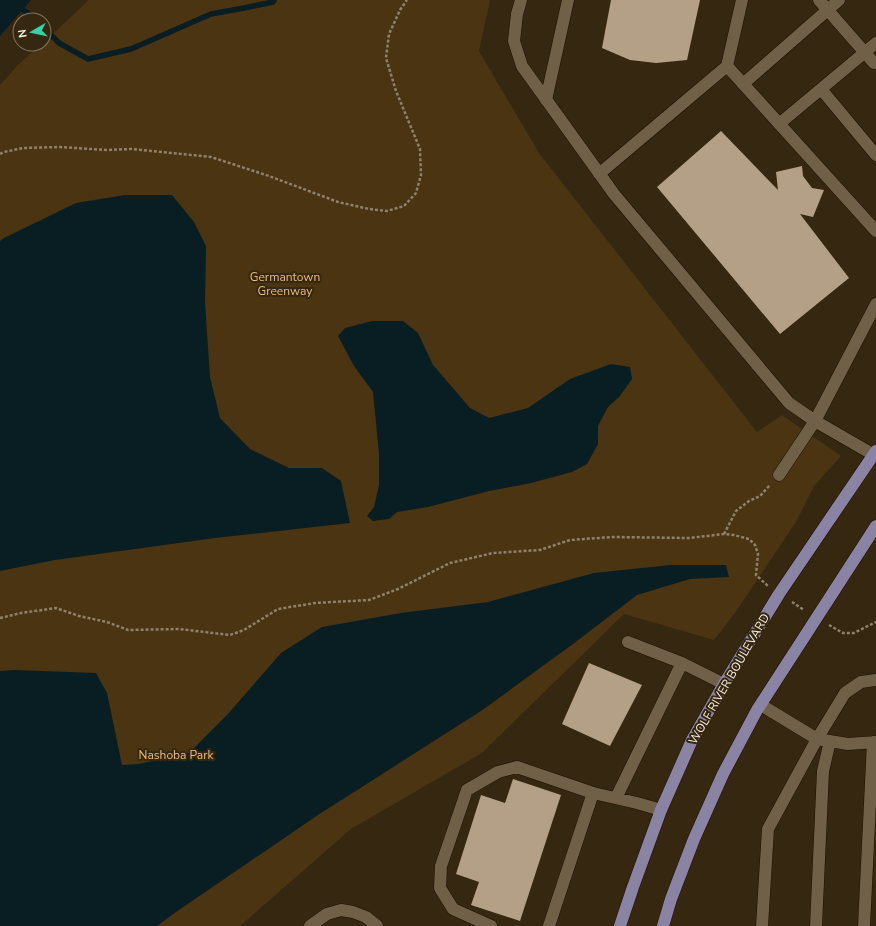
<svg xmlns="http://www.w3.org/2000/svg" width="876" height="926" viewBox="0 0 876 926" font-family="'Nunito Sans',sans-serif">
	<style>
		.green { fill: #4a3411 }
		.water { fill: #081e23 }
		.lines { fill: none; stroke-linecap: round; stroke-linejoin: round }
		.stream { stroke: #081e23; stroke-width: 5.5 }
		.building { fill: #b4a087 }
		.minor-casing { stroke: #1d0f00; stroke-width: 13 }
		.major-casing { stroke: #1d0f00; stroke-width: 13 }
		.path { stroke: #8e816e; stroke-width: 2.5; stroke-dasharray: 3 2; stroke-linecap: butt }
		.minor { stroke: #716048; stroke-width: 12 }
		.major { stroke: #8b83a4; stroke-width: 12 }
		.labels { text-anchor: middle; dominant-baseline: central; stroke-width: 4; stroke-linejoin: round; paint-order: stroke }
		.park-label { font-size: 12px; fill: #eabc76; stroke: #362710 }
		.street-label { font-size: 12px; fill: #f8eee0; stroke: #362710 }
	</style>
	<rect width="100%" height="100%" fill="#362710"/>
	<path class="green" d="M89 0H490L479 51 539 153 757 432 782 415 841 456 814 486 796 522 735 613 714 640 624 614 482 753 351 829 240 926H0V85L18 65 41 44H44V42Z"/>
	<path class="water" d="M0 0H31L0 36Z
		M125 195H172L194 222 206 246 205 303 210 377 220 418 250 449 289 468H322L341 481 350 523 215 538 55 560 0 571V241L4 238 76 203Z
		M372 321H403L418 333 433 365 470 408 489 418 528 408 570 379 611 364 630 367 632 379 619 397 608 407 598 426V444L587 464 572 472 531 483 489 491 428 507 397 512 389 519 373 521 367 516 374 507 379 485V454L373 392 354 366 338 336 345 328Z
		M671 565H726L729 577 690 579 637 595 573 644 481 711 318 815 176 912 157 926H0V671L14 670 96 673 107 693 122 765 139 764 189 753 228 714 281 653 322 627 401 613 488 602 594 573Z"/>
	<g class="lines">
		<path class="stream" d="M7 0 31 15 36 20
			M44 28 59 43 88 59 131 49 211 14 244 8 273 2 274 0"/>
	</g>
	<path class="building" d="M611 0H700L687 60 656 63 630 60 602 48Z
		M721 131 778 190 776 172 802 166 803 176 812 188 824 190 813 217 800 214 849 278 780 334 657 187Z
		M589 663 642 685 610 746 562 724Z
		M513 779 561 795 520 921 471 905 479 882 456 874 481 795 505 803Z"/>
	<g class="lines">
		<defs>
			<path id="minor" d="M521 0 517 14 514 41 522 66 614 194 789 403 815 421 874 455
				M819 0 874 63H876
				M727 66 876 231
				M743 84 839 0
				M821 89 876 155
				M546 100 568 0
				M779 124 876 43
				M599 174 727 66 742 0
				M779 475 815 421 876 304
				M628 642 682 663 724 684
				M761 705 817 739 848 744 876 742
				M616 798 682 663
				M310 926 327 914 341 910 353 912 366 917 377 926
				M491 926 453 909 440 888 441 866 467 790 498 772 517 767 593 793 637 803 661 810
				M549 926 593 793
				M762 926 768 829 817 739 845 693 861 682 876 680
				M816 926 823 771 830 741
				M864 926 873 742"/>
			<path id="major" d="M620 926 633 887 661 810 692 740 724 684 779 594 876 451
				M663 926 671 899 694 839 723 774 757 710 876 526"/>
		</defs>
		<use href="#minor" class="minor-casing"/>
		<use href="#major" class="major-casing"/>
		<path class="path" d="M0 154 4 152 23 148 60 147 106 150 131 149 211 157 269 176 338 202 369 209 387 211 404 206 416 193 421 175 420 149 396 91 386 58 389 34 400 10 407 0
			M724 534 736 511 749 501 760 496 770 485
			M792 602 804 610
			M0 618 21 613 56 608 79 616 107 622 128 630 179 629 230 635 244 630 278 609 315 603 369 600 398 589 450 563 493 553 540 550 570 540 613 537 689 538 724 534 734 535 749 539 755 545 758 554 756 575 768 586
			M829 625 843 633H854L876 622"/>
		<use href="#minor" class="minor"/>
		<use href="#major" class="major"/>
	</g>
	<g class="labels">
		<g class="park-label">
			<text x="285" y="277">Germantown<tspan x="285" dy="14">Greenway</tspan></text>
			<text x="176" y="755">Nashoba Park</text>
		</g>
		<g class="street-label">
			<text transform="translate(729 679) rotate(-60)">WOLF RIVER BOULEVARD</text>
		</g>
	</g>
	<g transform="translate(32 32) rotate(261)"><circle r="19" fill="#362710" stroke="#847763"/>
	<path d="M0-3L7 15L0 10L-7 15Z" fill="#34d4a8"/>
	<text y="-6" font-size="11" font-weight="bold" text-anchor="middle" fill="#f8eee0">N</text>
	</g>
</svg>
